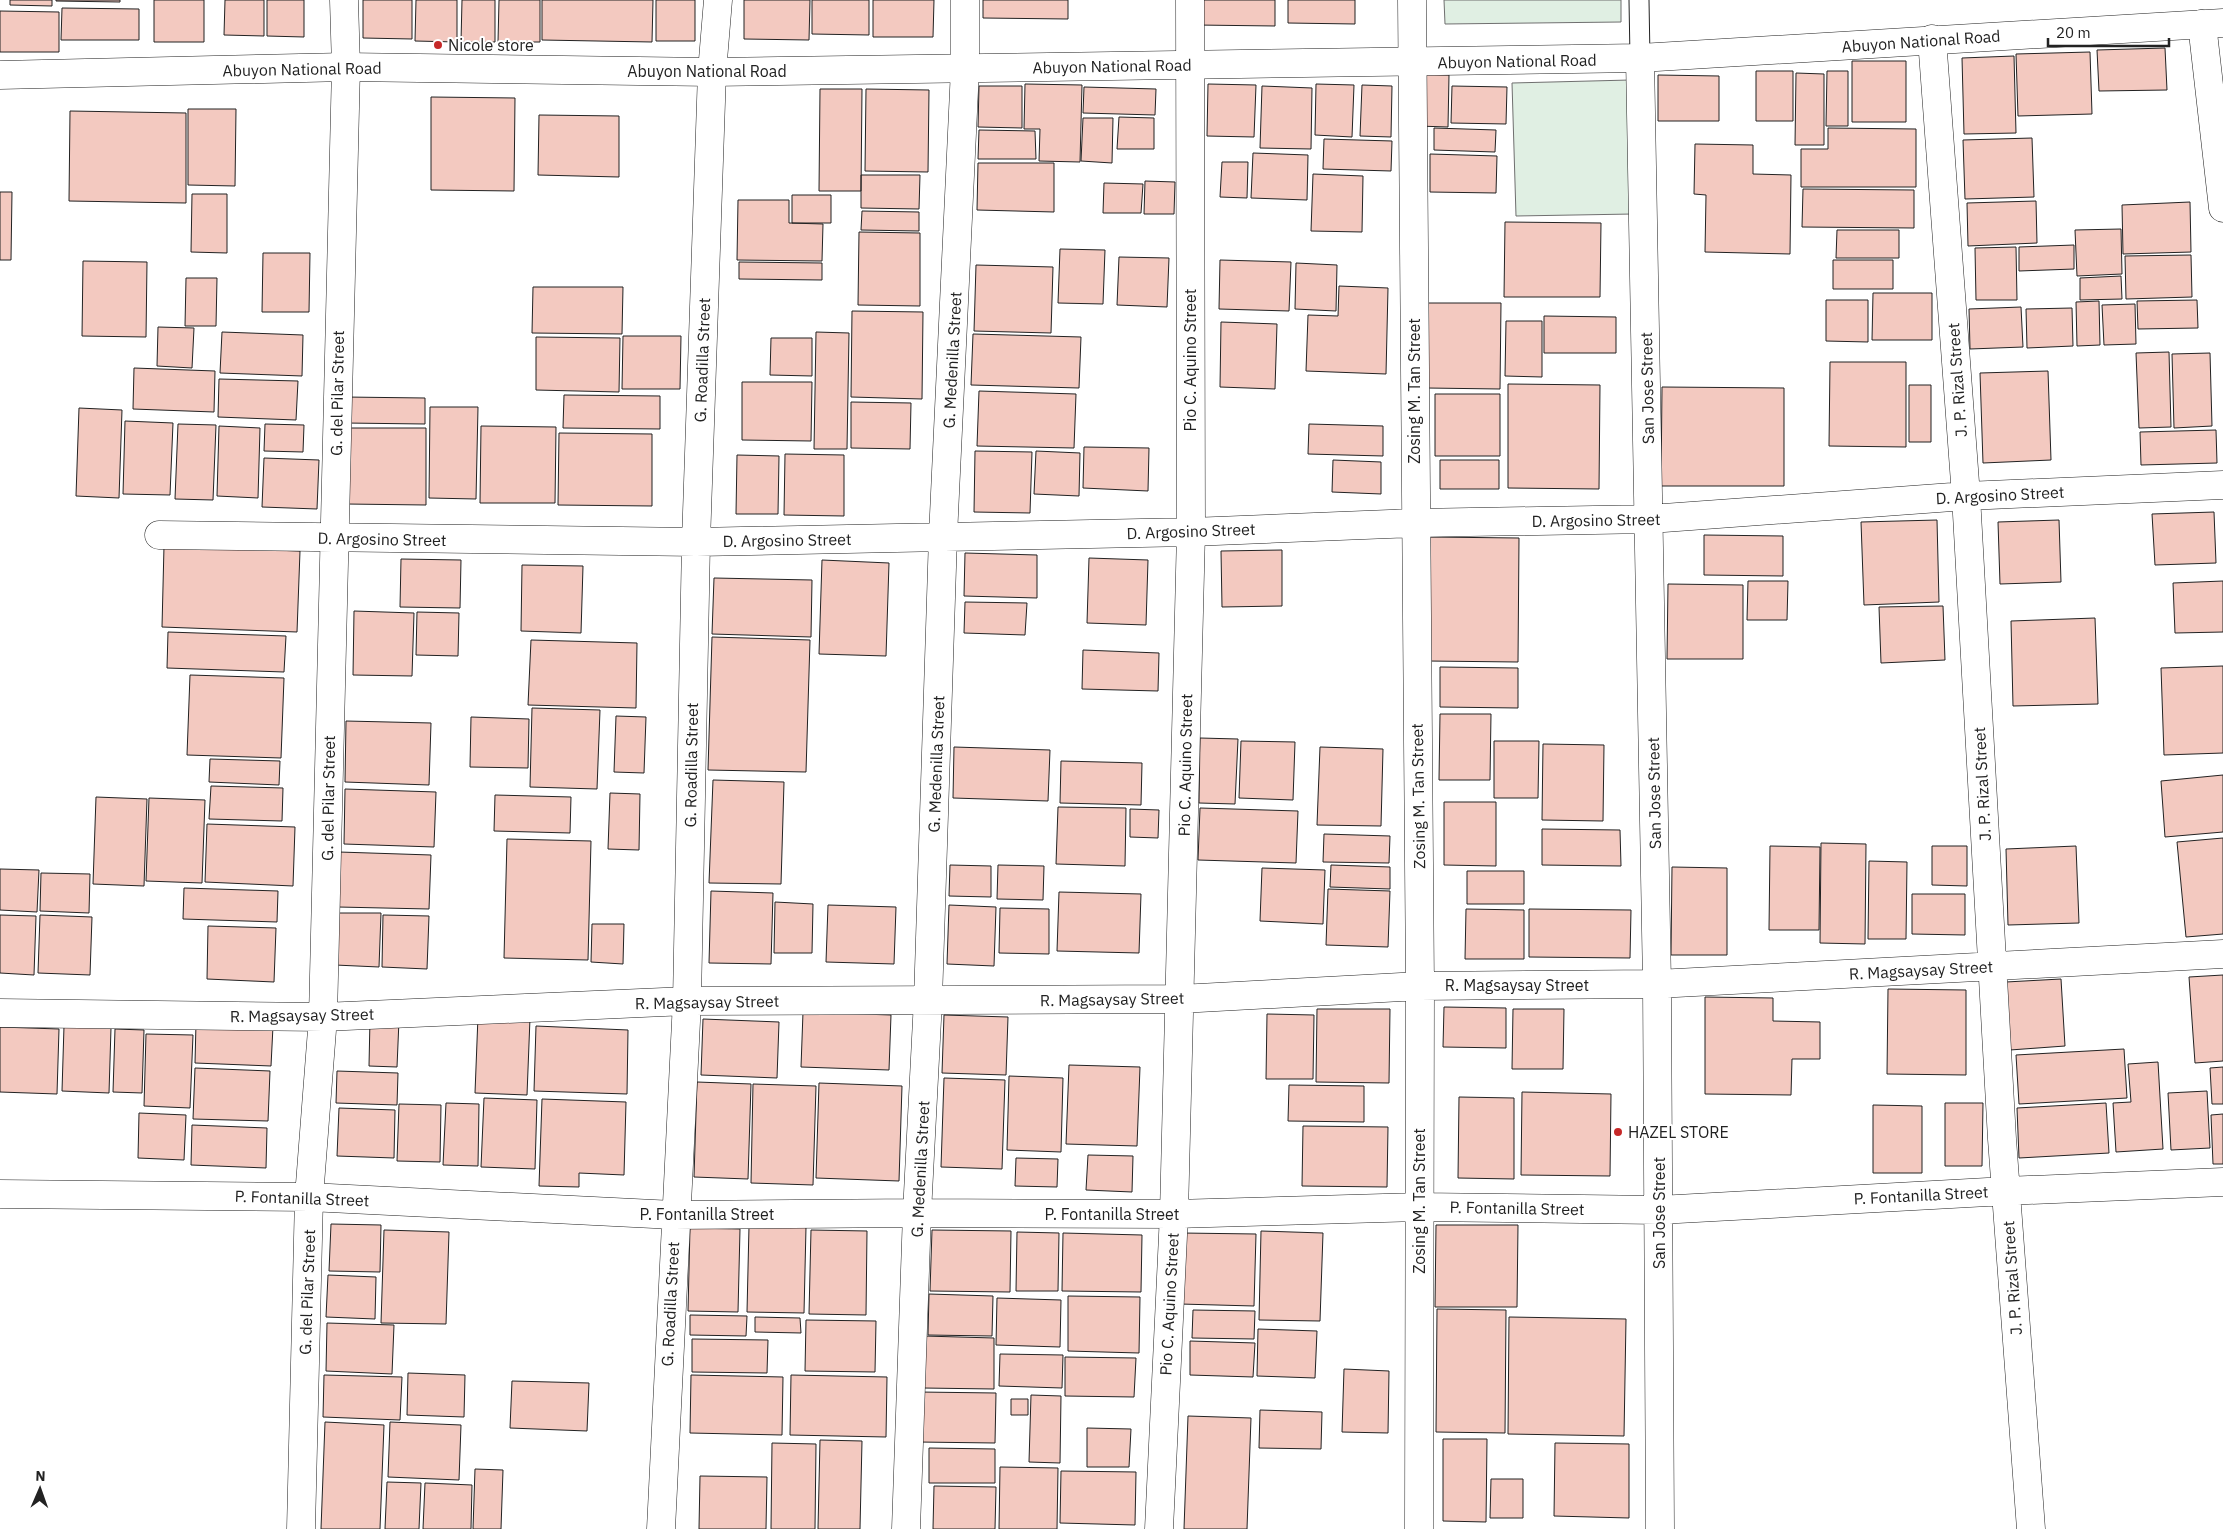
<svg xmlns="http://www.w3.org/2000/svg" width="2223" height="1529" viewBox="0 0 2223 1529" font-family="'IBM Plex Sans',sans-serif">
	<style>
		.green { fill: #e0efe3; stroke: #6f6f6f }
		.building { fill: #f3c9c0; stroke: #222 }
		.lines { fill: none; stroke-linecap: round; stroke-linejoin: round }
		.lane-casing { stroke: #222; stroke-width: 21 }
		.street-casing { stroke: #222; stroke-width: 29 }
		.secondary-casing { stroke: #222; stroke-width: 29 }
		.lane { stroke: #fff; stroke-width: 19 }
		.street { stroke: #fff; stroke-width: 28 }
		.secondary { stroke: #fff; stroke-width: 28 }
		.poi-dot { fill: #c62828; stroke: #fff; stroke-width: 2 }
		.labels { text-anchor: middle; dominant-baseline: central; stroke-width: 4; stroke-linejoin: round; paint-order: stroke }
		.street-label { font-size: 16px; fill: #222; stroke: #fff }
		.poi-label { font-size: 16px; fill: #222; stroke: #fff; text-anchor: start }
	</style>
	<rect width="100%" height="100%" fill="#fff"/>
	<path class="green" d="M1444 0H1621V22L1445 24Z
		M1630 80 1633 214 1516 216 1512 83Z"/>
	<path class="building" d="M10 0H52V6L10 5Z
		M56 0H120V2L56 1Z
		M154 0H204V42H154Z
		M225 0H264V36L224 35Z
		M267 0H304V37L267 36Z
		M363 0H412V39L363 38Z
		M416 0H457V42L415 41Z
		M462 0H495V42H461Z
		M499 0H540V42H498Z
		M542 0H653L652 42 542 40Z
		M656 0H695V41H656Z
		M744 0H810L809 40 744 39Z
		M812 0H869V35L812 34Z
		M873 0H934L933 37H873Z
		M983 0H1068V19L983 18Z
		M1196 0H1275V26L1196 25Z
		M1288 0H1355V24L1288 23Z
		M62 8 139 9V40H61Z
		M0 11 59 12V52H0Z
		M2165 48 2167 90 2099 91 2097 50Z
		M2090 52 2092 114 2018 116 2016 54Z
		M2014 56 2016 133 1964 134 1962 58Z
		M1852 61H1906V122H1852Z
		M1756 71H1793V121H1756Z
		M1827 71H1848V126H1826Z
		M1796 73 1824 74V145H1795Z
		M1419 74 1449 75 1448 127 1417 126Z
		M1658 75 1719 76V121H1658Z
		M1025 84 1082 85 1080 162 1039 161 1040 129H1024Z
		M1208 84 1256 85 1254 137 1207 136Z
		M1316 84 1354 85 1352 137 1315 135Z
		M1362 85 1392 86 1391 137 1360 136Z
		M979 86H1022V128L978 127Z
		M1262 86 1312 88 1311 149 1260 148Z
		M1452 86 1507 87 1506 124 1451 123Z
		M1084 87 1156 89 1155 115 1083 113Z
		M820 89H862L861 191H819Z
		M866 89 929 90 928 172 865 171Z
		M431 97 515 98 514 191 431 190Z
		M188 109H236L235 186 188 185Z
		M70 111 186 113V203L69 201Z
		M539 115 619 116V177L538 175Z
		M1119 117 1154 118V149H1117Z
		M1083 118H1113L1112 163 1081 161Z
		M1434 128 1496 130 1495 152 1434 150Z
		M1828 128 1916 129V187H1801V149H1828Z
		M979 130 1035 131 1036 159H978Z
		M2032 138 2034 197 1965 199 1963 140Z
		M1324 139 1392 141 1391 171 1323 169Z
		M1695 144 1753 145V174L1791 175 1790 254 1705 252 1706 195 1694 194Z
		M1253 153 1308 155 1307 200 1251 198Z
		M1430 154 1497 156 1496 193 1430 192Z
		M1222 162H1248L1247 198 1220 197Z
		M978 163H1054V212L977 210Z
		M1313 174 1363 176 1362 232 1311 231Z
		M861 175H920L919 209 861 208Z
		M1145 181 1175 182 1174 214H1144Z
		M1104 183 1143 184 1141 213H1103Z
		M1803 189 1914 190V228L1802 227Z
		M0 192H12L11 260H0Z
		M192 194H227V253L191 252Z
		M792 195H831V223H792Z
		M738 200H789V223L823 224 822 261 737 260Z
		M2036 201 2037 243 1968 246 1967 203Z
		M2190 202 2191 252 2123 254 2122 205Z
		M862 211 919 212V231L861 230Z
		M1505 222 1601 223 1600 297H1504Z
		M2121 229 2122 274 2077 276 2075 230Z
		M1837 230H1899V258H1836Z
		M859 232 920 233V306L858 305Z
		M2074 245V269L2019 271V247Z
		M2016 247 2017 300H1976L1975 248Z
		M1060 249 1105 250 1103 304 1058 303Z
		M263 253H310L309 312H262Z
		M2191 255 2192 297 2126 299 2125 256Z
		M1119 257 1169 258 1167 307 1117 305Z
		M1220 260 1291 262 1289 311 1219 309Z
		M1833 260H1893V289H1833Z
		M83 261 147 262 146 337 82 336Z
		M739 262 822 263V280L739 279Z
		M1296 263 1337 265 1336 311 1295 309Z
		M976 265 1053 267 1051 333 974 331Z
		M2121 276 2122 299 2080 300V278Z
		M186 278H217L216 326H185Z
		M1339 286 1388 288 1386 374 1306 371 1308 315 1338 316Z
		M533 287H623L622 334 532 333Z
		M1873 293H1932V340H1872Z
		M1826 300H1868V342L1826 341Z
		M2197 300 2198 328 2138 329 2137 301Z
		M2099 301 2100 345 2077 346 2076 302Z
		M1428 303H1501L1500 389 1427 388Z
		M2135 304 2136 344 2104 345 2102 305Z
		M2021 307 2023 347 1970 349 1969 309Z
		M2072 308 2073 346 2027 348 2026 309Z
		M852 311 923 312 922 399 851 397Z
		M1544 316 1616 317V353H1544Z
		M1506 321H1542V377L1505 376Z
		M1221 322 1277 324 1275 389 1220 387Z
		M158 327 194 328 192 368 157 366Z
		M222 332 303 335 302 376 220 373Z
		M816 332 849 333 847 449H814Z
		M973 334 1081 337 1079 388 971 385Z
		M623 336H681L680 389H622Z
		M536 337 620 338 619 392 536 390Z
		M771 338H812V376L770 375Z
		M2169 352 2171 427 2139 428 2136 353Z
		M2210 353 2212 426 2174 428 2172 354Z
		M1830 362H1906V447L1829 446Z
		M134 368 215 371 214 412 133 409Z
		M2048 371 2051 460 1983 463 1980 373Z
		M219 379 298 381 296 420 218 417Z
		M742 382H812L811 441 742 440Z
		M1508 384 1600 385 1599 489 1508 488Z
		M1909 385H1931V442H1909Z
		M1662 387 1784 388V486H1661Z
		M979 391 1076 394 1074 448 977 446Z
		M1435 394H1500V456H1435Z
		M564 395 660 396V429L563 428Z
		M345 397 425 398V424L345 423Z
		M851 402 911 403 910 449 851 448Z
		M430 407H478L476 499 429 498Z
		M79 408 122 410 119 498 76 496Z
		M125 421 173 423 170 495 123 494Z
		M178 424 216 425 213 500 175 499Z
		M265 424 304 425 303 452 264 451Z
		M1309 424 1383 426V456L1308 454Z
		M219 426 260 428 258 498 217 496Z
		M481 426 556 427 555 503H480Z
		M347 428H426V505L346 504Z
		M2216 430 2217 463 2141 465 2140 432Z
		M559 433 652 434V506L558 505Z
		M1084 447 1149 448 1148 491 1083 488Z
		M975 451 1032 452 1030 513 974 512Z
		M1036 451 1080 453 1079 496 1034 494Z
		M785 454 844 455V516L784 515Z
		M737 455 779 456 778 514H736Z
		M264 458 319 460 317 509 262 507Z
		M1333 460 1381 462V494L1332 492Z
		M1440 460H1499V489H1440Z
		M2214 512 2216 563 2155 565 2152 514Z
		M1937 520 1939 602 1864 605 1861 522Z
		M2059 520 2061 582 2000 584 1998 522Z
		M1704 535 1783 536V576L1704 575Z
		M1429 537 1519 538 1518 662 1428 661Z
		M164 546 300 551 297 632 162 627Z
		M1282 550V606L1222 607 1221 551Z
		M965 553 1037 555V598L964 596Z
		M1089 558 1148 560 1146 625 1087 623Z
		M401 559 461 560 460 608 400 607Z
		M822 560 889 563 886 656 819 654Z
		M522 565 583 566 581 633 521 631Z
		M714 578 812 580 811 637 712 634Z
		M1748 581H1788L1787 620H1747Z
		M2223 581V632L2175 633 2173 583Z
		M1668 584 1743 585V659H1667Z
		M965 602 1027 603 1025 635 964 633Z
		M1943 606 1945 660 1881 663 1879 607Z
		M354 611 414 613 412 676 353 675Z
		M417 612 459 613 458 656 416 655Z
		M2095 618 2098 704 2013 706 2011 621Z
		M168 632 286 636 284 672 167 668Z
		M712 637 810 640 806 772 708 770Z
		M531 640 637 643 636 708 528 705Z
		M1083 650 1159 653 1158 691 1082 689Z
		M2223 666V753L2164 755 2161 668Z
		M1440 667 1518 668V708L1440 707Z
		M190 675 284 678 281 758 187 755Z
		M532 708 600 710 597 789 530 787Z
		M1440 714H1491L1490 780H1439Z
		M616 716 646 717 644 773 614 772Z
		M471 717 529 719 528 768 470 767Z
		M346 721 431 723 429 785 345 782Z
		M1200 738 1238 739 1235 804 1199 803Z
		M1241 741 1295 742 1293 800 1239 798Z
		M1494 741H1539L1538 798H1494Z
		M1543 744 1604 745 1603 821 1542 820Z
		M954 747 1050 750 1048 801 953 798Z
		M1320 747 1383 749 1381 826 1317 825Z
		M210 759 280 761 279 785 209 782Z
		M1061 761 1142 763 1141 805 1060 803Z
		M2223 775V832L2165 837 2161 781Z
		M713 780 784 782 781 884 709 883Z
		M211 786 283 788 282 821 209 819Z
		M345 789 436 792 434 847 344 844Z
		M610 793 640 794 639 850 608 849Z
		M495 795 571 797 570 833 494 831Z
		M96 797 147 799 144 886 93 884Z
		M149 798 205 800 202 883 146 881Z
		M1444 802H1496V866L1444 865Z
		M1058 807 1126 808 1125 866 1056 864Z
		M1200 808 1298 811 1296 863 1198 860Z
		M1130 809 1159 810 1158 838 1130 837Z
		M207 824 295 827 293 886 205 882Z
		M1542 829 1620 830 1621 866 1542 865Z
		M1324 834 1390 836 1389 863 1323 862Z
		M2223 838V934L2186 937 2177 842Z
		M507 839 591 841 588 960 504 958Z
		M1821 843 1866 844 1865 944 1820 943Z
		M1770 846 1820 847 1819 930H1769Z
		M1932 846H1967V886L1932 885Z
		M2076 846 2079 923 2008 925 2006 849Z
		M339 852 431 855 429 909 338 907Z
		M1869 861 1907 862 1906 939H1868Z
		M950 865 991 866V897L949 896Z
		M998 865 1044 866 1043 900 997 899Z
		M1331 865 1390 867V889L1330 887Z
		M1672 867 1727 868V955H1671Z
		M1262 868 1325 870 1323 924 1260 921Z
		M0 869 39 870 37 912 0 910Z
		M1467 871H1524V904H1467Z
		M41 873 90 874 89 913 40 911Z
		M184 888 278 891 277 922 183 919Z
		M1328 889 1390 891 1388 947 1326 945Z
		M711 891 773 893 771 964 709 963Z
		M1059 892 1141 894 1139 953 1057 951Z
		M1912 894H1965V935L1912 934Z
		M775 902 813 904 812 953H774Z
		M828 905 896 907 894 964 826 962Z
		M949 905 996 907 994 966 947 964Z
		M1000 908 1049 909V954L999 953Z
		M1466 909 1524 910V959H1465Z
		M1529 909 1631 910 1630 958 1529 957Z
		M336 913H381L379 967 335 965Z
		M0 915 36 916 34 975 0 973Z
		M40 915 92 917 90 975 38 973Z
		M383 915 429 916 427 969 382 967Z
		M592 924H624L623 964 591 962Z
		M208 926 276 928 274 982 207 979Z
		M2223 975V1061L2195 1063 2189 977Z
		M2061 979 2065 1046 2010 1050 2006 982Z
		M1888 989 1966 990V1075L1887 1074Z
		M1705 997 1773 998V1021L1820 1022V1059H1792L1791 1095 1705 1094Z
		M1444 1007 1506 1008V1048L1443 1047Z
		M1317 1009H1390L1389 1083 1316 1082Z
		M1513 1009H1564L1563 1069H1512Z
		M803 1012 891 1015 889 1070 801 1067Z
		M1267 1014 1314 1015 1313 1079H1266Z
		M944 1015 1008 1017 1006 1075 942 1073Z
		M478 1016 530 1018 527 1095 475 1093Z
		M370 1019 399 1020 397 1067 369 1066Z
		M703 1019 779 1022 777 1078 701 1075Z
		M196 1023 273 1026 271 1066 195 1063Z
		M64 1026 111 1028 109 1093 62 1091Z
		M536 1026 628 1030 627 1094 534 1091Z
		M0 1027 59 1029 57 1094 0 1092Z
		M115 1029 144 1030 142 1093 113 1092Z
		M146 1034 193 1035 190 1108 144 1106Z
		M2124 1049 2127 1098 2019 1104 2016 1055Z
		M2158 1062 2163 1149 2116 1152 2113 1103 2131 1102 2128 1064Z
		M1069 1065 1140 1067 1137 1146 1066 1144Z
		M2223 1067V1104H2212L2210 1068Z
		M195 1068 270 1071 268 1121 193 1119Z
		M337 1071 398 1073 397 1105 336 1103Z
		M1009 1076 1063 1078 1061 1152 1007 1150Z
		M944 1078 1005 1080 1002 1169 941 1167Z
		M697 1082 751 1084 748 1179 694 1177Z
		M819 1083 902 1086 899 1181 816 1178Z
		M753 1084 816 1086 813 1185 751 1183Z
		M1289 1085 1364 1086V1122L1288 1121Z
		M2207 1091 2210 1148 2171 1150 2168 1093Z
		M1522 1092 1611 1094 1610 1176 1521 1175Z
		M1459 1097 1514 1098V1179L1458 1178Z
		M484 1098 537 1100 535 1169 481 1167Z
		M542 1099 626 1102 624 1175 579 1173V1187L539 1186Z
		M446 1103 479 1104 478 1166 443 1165Z
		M1945 1103H1983L1982 1166H1945Z
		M2106 1103 2109 1153 2019 1158 2017 1108Z
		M399 1104 441 1105 440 1162 397 1161Z
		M1873 1105 1922 1106V1173H1873Z
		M339 1108 395 1110 394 1158 337 1156Z
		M139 1113 186 1115 184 1160 138 1158Z
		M2223 1114V1164H2213L2211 1115Z
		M192 1125 267 1128 266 1168 191 1165Z
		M1303 1126 1388 1127 1387 1187 1302 1186Z
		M1088 1155 1133 1156 1132 1192 1086 1190Z
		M1016 1158 1058 1159 1057 1187 1015 1186Z
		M331 1224 381 1225 380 1272 329 1271Z
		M1436 1225H1518L1517 1307H1435Z
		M749 1226 806 1227 804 1313 747 1312Z
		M690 1228 740 1229 738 1312 688 1311Z
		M384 1230 449 1232 446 1324 381 1323Z
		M811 1230 867 1231 866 1315 809 1314Z
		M932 1230 1011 1231 1010 1292 930 1291Z
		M1261 1231 1323 1233 1320 1321 1259 1320Z
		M1017 1232 1059 1233 1058 1291H1016Z
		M1063 1233 1142 1235 1141 1292 1062 1291Z
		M1182 1233 1256 1234 1254 1306 1180 1304Z
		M328 1275 376 1277 375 1319 326 1317Z
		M929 1294 993 1296 992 1336 928 1335Z
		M1068 1296 1140 1297 1139 1353 1068 1351Z
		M997 1298 1061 1300 1060 1347 996 1345Z
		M1437 1309 1506 1310 1505 1433 1436 1432Z
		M1193 1310 1255 1311 1254 1339 1192 1338Z
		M690 1315 747 1316 746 1336 690 1335Z
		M755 1317 800 1318 801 1333 755 1332Z
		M1509 1317 1626 1319 1624 1436 1508 1434Z
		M806 1320 876 1321 875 1372 805 1371Z
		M327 1323 394 1325 392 1374 326 1371Z
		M1258 1329 1317 1331 1315 1378 1257 1376Z
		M924 1336 994 1338V1389L923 1388Z
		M692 1339 768 1340 767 1373 692 1372Z
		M1190 1341 1255 1343 1253 1377 1190 1375Z
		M1000 1354 1063 1355 1062 1388 999 1386Z
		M1065 1357 1136 1358 1134 1397 1065 1396Z
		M1344 1369 1389 1371 1388 1433 1342 1432Z
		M408 1373 465 1375 464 1417 407 1415Z
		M324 1375 402 1377 400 1420 323 1417Z
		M691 1375 783 1377 782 1435 690 1433Z
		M791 1375 887 1377 886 1437 790 1435Z
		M512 1381 589 1383 587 1431 510 1428Z
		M919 1392 996 1393 995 1443 918 1442Z
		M1031 1395 1061 1396 1060 1463 1029 1462Z
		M1011 1399H1028V1415H1011Z
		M1260 1410 1322 1412 1321 1449 1259 1448Z
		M1188 1416 1251 1418 1247 1529H1184Z
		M325 1422 384 1425 380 1529H321Z
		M390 1422 461 1425 459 1480 388 1477Z
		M1087 1428 1131 1429 1129 1467H1087Z
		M1443 1439H1487L1486 1522 1443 1521Z
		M820 1440 862 1441 860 1529H818Z
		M772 1443 816 1444 815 1529H771Z
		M1555 1443 1629 1444V1518L1554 1516Z
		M929 1448 995 1449V1483H929Z
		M1000 1467 1058 1468 1057 1529H999Z
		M475 1469 503 1470 501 1529H473Z
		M1061 1471 1136 1472 1135 1525 1060 1523Z
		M700 1476 767 1477 766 1529H699Z
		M1491 1479H1523V1518H1490Z
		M387 1482 421 1483 419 1529H385Z
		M425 1483 472 1485 471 1529H423Z
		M934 1486 996 1487 995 1529H933Z"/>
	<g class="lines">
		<defs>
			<path id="lane" d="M1639 0 1640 58"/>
			<path id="street" d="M1412 0 1420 986 1419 1529
				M2202 24 2223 208
				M1932 39 1966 496 2002 1139 2031 1529
				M1640 58 1657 984 1660 1529
				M159 535 696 542 1191 532 1415 523 1650 519 1966 496 2223 485
				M0 1013 323 1017 687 1001 1180 999 1420 986 1657 984 2223 954
				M0 1194 309 1197 674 1215 917 1213 1174 1214 1419 1207 1659 1210 2006 1191 2223 1182
				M301 1529 309 1197 323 1017 346 67 344 0
				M661 1529 687 1001 696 542 712 72 718 0
				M906 1529 917 1213 928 1000 943 536 965 69V0
				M1159 1529 1174 1214 1191 532 1190 0"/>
			<path id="secondary" d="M0 75 346 67 712 72 1640 58 2223 23"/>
		</defs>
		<use href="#lane" class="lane-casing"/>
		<use href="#street" class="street-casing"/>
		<use href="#secondary" class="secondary-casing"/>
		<use href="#lane" class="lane"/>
		<use href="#street" class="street"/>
		<use href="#secondary" class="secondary"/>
	</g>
	<g class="poi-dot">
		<circle cx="438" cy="45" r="5"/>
		<circle cx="1618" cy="1132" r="5"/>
	</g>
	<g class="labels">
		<g class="street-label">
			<text transform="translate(1921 41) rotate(-4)">Abuyon National Road</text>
			<text transform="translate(1517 61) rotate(-1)">Abuyon National Road</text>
			<text transform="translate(1112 66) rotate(-1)">Abuyon National Road</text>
			<text transform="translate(302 69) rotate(-1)">Abuyon National Road</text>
			<text x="707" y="71">Abuyon National Road</text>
			<text transform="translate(702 360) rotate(-88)">G. Roadilla Street</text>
			<text transform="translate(952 360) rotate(-87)">G. Medenilla Street</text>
			<text transform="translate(1190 360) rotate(-90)">Pio C. Aquino Street</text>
			<text transform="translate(1957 380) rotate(-94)">J. P. Rizal Street</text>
			<text transform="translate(1647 388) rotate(-91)">San Jose Street</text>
			<text transform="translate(1414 391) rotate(-90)">Zosing M. Tan Street</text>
			<text transform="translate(337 393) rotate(-89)">G. del Pilar Street</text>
			<text transform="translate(2000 495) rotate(-3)">D. Argosino Street</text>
			<text transform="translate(1596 520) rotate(-1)">D. Argosino Street</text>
			<text transform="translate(1191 531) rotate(-2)">D. Argosino Street</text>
			<text transform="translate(382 539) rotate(1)">D. Argosino Street</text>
			<text transform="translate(787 540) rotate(-1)">D. Argosino Street</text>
			<text transform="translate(936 764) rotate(-88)">G. Medenilla Street</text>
			<text transform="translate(691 765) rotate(-89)">G. Roadilla Street</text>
			<text transform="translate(1185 765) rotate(-89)">Pio C. Aquino Street</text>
			<text transform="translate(1982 784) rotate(-93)">J. P. Rizal Street</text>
			<text transform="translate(1654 793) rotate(-91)">San Jose Street</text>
			<text transform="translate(1418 796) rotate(-91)">Zosing M. Tan Street</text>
			<text transform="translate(328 798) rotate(-89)">G. del Pilar Street</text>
			<text transform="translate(1921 970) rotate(-3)">R. Magsaysay Street</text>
			<text x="1517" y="985">R. Magsaysay Street</text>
			<text transform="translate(1112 999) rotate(-1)">R. Magsaysay Street</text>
			<text transform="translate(707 1002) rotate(-1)">R. Magsaysay Street</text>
			<text transform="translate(302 1015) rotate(-1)">R. Magsaysay Street</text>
			<text transform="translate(920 1169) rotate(-87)">G. Medenilla Street</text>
			<text transform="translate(1921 1195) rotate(-3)">P. Fontanilla Street</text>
			<text transform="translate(302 1198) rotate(2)">P. Fontanilla Street</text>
			<text transform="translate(1419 1201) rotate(-90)">Zosing M. Tan Street</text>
			<text transform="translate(1517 1208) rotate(1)">P. Fontanilla Street</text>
			<text transform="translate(1659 1213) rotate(-90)">San Jose Street</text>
			<text x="707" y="1214">P. Fontanilla Street</text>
			<text x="1112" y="1214">P. Fontanilla Street</text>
			<text transform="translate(2012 1278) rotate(-94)">J. P. Rizal Street</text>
			<text transform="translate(307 1292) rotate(-88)">G. del Pilar Street</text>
			<text transform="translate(670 1304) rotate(-87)">G. Roadilla Street</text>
			<text transform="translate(1169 1304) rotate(-87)">Pio C. Aquino Street</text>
		</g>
		<g class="poi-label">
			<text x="448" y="45">Nicole store</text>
			<text x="1628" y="1132">HAZEL STORE</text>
		</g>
	</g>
	<g transform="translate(40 1489) rotate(2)" stroke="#ffffff" stroke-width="4" paint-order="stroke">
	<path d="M0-4L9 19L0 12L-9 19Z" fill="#222222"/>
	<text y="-8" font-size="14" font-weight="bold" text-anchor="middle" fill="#222222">N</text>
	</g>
	<path d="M2048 38v8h121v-8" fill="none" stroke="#222222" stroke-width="2.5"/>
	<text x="2056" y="38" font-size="15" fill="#222222" stroke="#ffffff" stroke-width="4" paint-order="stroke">20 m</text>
</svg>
